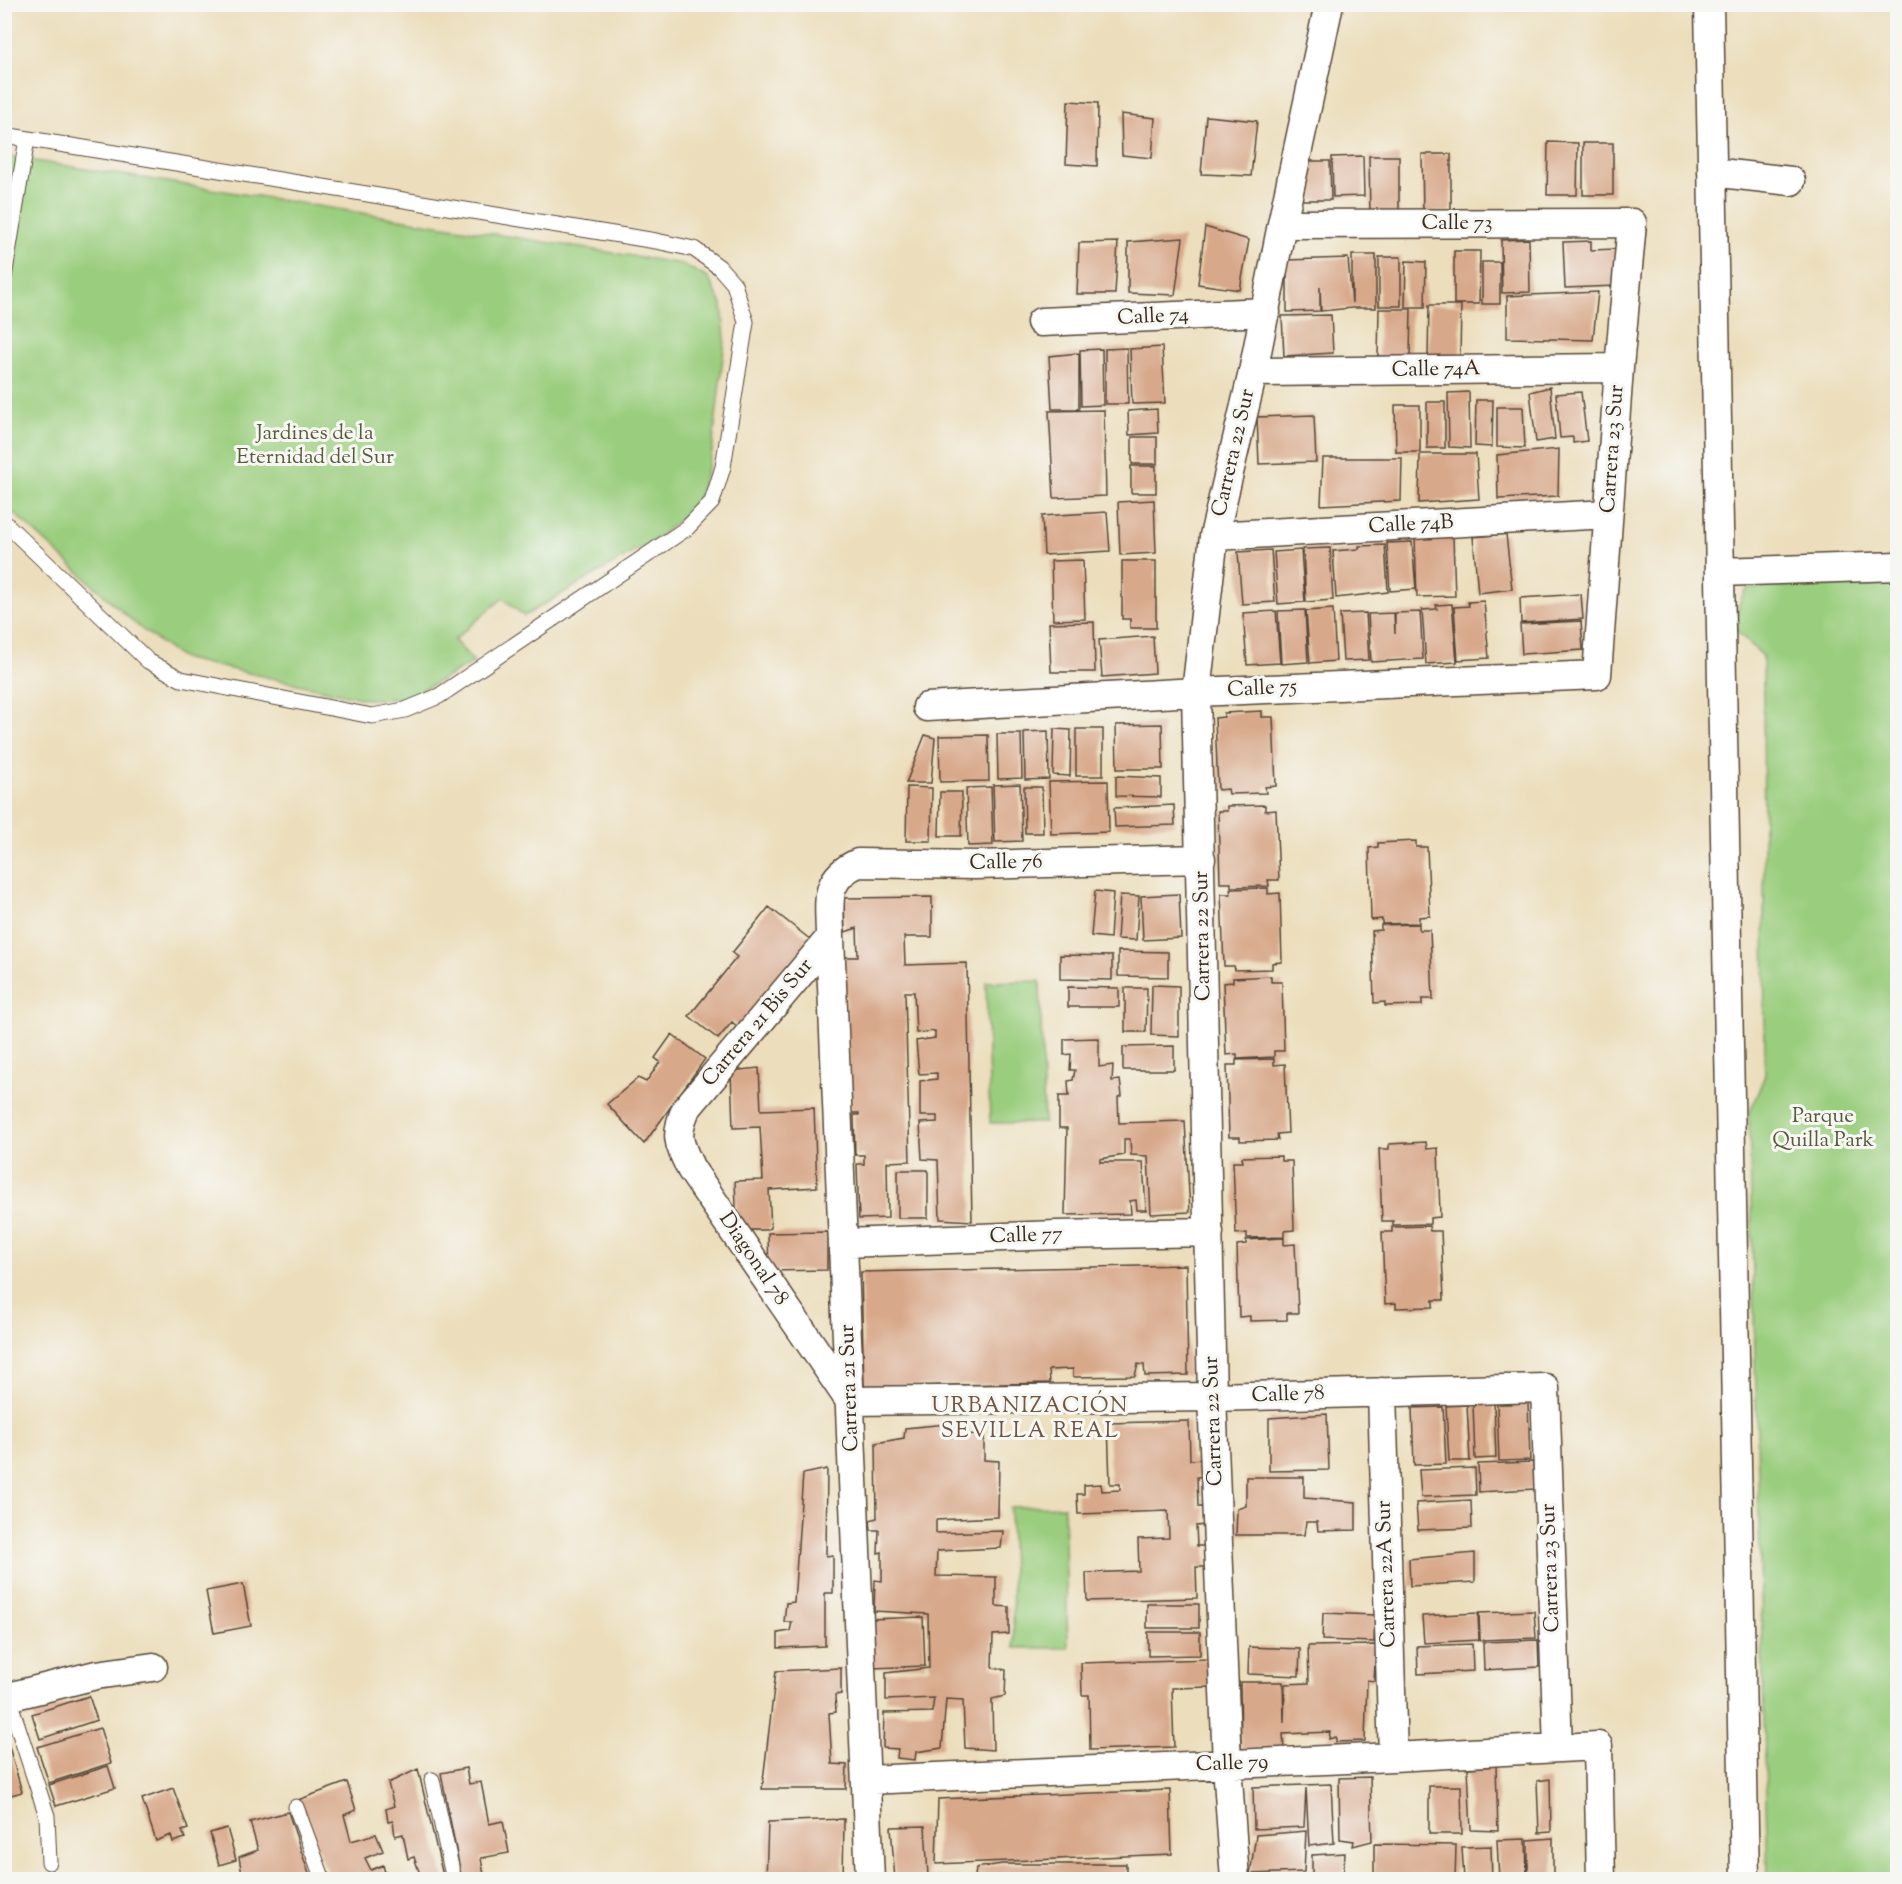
<svg xmlns="http://www.w3.org/2000/svg" width="1902" height="1884" viewBox="0 0 1902 1884" font-family="'Sorts Mill Goudy',serif">
	<style>
		.green { fill: #9acd7d; stroke: #6a7c4e; stroke-width: 1.5 }
		.building { fill: #d8a88a }
		.lines { fill: none; stroke-linecap: round; stroke-linejoin: round }
		.lane-casing { stroke: #564536; stroke-width: 17 }
		.street-casing { stroke: #564536; stroke-width: 31 }
		.lane { stroke: #fff; stroke-width: 15 }
		.street { stroke: #fff; stroke-width: 28 }
		.labels { text-anchor: middle; dominant-baseline: central; stroke-width: 6; stroke-linejoin: round; paint-order: stroke }
		.street-label { font-size: 21px; fill: #3b2a1e; stroke: #f6f6f2 }
		.park-label { font-size: 21px; fill: #585b3a; stroke: #f6f6f2 }
		.neighbourhood-label { font-size: 22px; letter-spacing: 1.5px; fill: #725644; stroke: #f6f6f2 }
	</style>
	<rect width="100%" height="100%" fill="#f6f6f2"/>
	<filter id="ink" filterUnits="userSpaceOnUse"><feTurbulence type="fractalNoise" baseFrequency=".0167" numOctaves="2"/><feDisplacementMap in="SourceGraphic" scale="12" xChannelSelector="R" yChannelSelector="G"/><feConvolveMatrix kernelMatrix="1 2 1 2 8 2 1 2 1" color-interpolation-filters="sRGB"/></filter>
	<filter id="wash" filterUnits="userSpaceOnUse"><feTurbulence type="fractalNoise" baseFrequency=".008" numOctaves="4" result="noise"/><feDisplacementMap in="SourceGraphic" scale="24" xChannelSelector="R" yChannelSelector="G"/><feGaussianBlur stdDeviation="1.35" result="paint"/><feColorMatrix in="noise" values="0 0 0 0 0 0 0 0 0 0 0 0 0 0 0 0 0 1.4 0 .05"/><feComposite in="paint" operator="in"/></filter>
	<g filter="url(#wash)">
		<rect width="100%" height="100%" fill="#ecdebc"/>
		<path class="green" d="M4 156 682 264 708 278 722 304 725 339 712 452 696 505 656 539 524 616 503 598 454 640 474 662 406 699H365L181 658 139 627 5 505Z
			M1897 582V1879H1768L1749 1114 1765 1075 1763 656 1737 632C1737 615 1736 602 1748 588Z
			M1040 981 1044 1123H990L986 982Z
			M1064 1506 1068 1648H1014L1010 1507Z"/>
		<g id="blocks">
			<path class="building" d="M1068 101 1098 103 1097 166 1066 164Z
				M1121 114 1155 118 1152 158 1122 155Z
				M1206 116 1257 121 1251 176 1201 174Z
				M1548 142 1578 143 1577 195H1547Z
				M1583 143H1613V195H1583Z
				M1422 154H1451V212L1423 213Z
				M1363 156 1364 196 1333 197 1332 157Z
				M1369 156H1399V215H1370Z
				M1299 161H1330L1331 200H1300Z
				M1205 227 1249 240 1240 290 1198 284Z
				M1183 238 1175 295 1128 293V242Z
				M1529 239 1530 292 1502 293 1501 240Z
				M1591 241V250L1616 249 1617 286 1565 288 1563 242Z
				M1118 242 1115 294H1077L1079 243Z
				M1454 251H1480L1479 304H1454Z
				M1352 255H1376V308H1352L1321 311 1320 287V311L1287 312V260L1348 258 1352 303Z
				M1379 257H1401V306H1379Z
				M1406 261 1426 262 1425 307H1405Z
				M1482 262H1500V304H1482Z
				M1598 292 1593 340 1507 338V296Z
				M1429 305H1461L1460 357 1428 356Z
				M1379 309H1411L1410 357 1378 356Z
				M1331 315 1333 353 1284 356 1282 316Z
				M1162 347 1165 403 1132 404 1130 349Z
				M1127 348 1128 404H1105V349Z
				M1102 349 1103 405 1081 406 1080 350Z
				M1079 353V409H1052L1049 356Z
				M1550 387 1555 439 1536 442 1530 392Z
				M1469 392 1470 448 1449 447 1448 393Z
				M1581 392 1587 441 1573 443V437L1560 438 1556 394Z
				M1476 400H1493L1492 447 1475 446Z
				M1427 402H1445V448H1427Z
				M1395 405H1420V452H1396Z
				M1497 407H1523L1525 448 1497 447Z
				M1157 409 1158 433 1129 435 1128 411Z
				M1104 410 1106 496 1054 498 1049 411Z
				M1314 415 1316 462 1259 464 1257 417Z
				M1132 437H1157V464H1132Z
				M1559 449 1558 496 1498 499 1497 455Z
				M1420 454H1476L1479 499 1419 503Z
				M1323 458H1402L1401 501 1321 505Z
				M1131 466H1156V493H1131Z
				M1154 500 1156 553 1120 555 1118 502Z
				M1107 512 1110 551 1044 555 1042 516Z
				M1506 534 1512 589 1478 593 1473 537Z
				M1453 537 1455 596 1417 597 1415 538Z
				M1412 542 1416 589 1390 591 1387 543Z
				M1385 545 1388 592 1336 598 1333 551 1359 549V546Z
				M1330 548 1333 600 1306 602 1303 549Z
				M1271 550 1275 602 1242 604 1238 552Z
				M1301 550 1305 602 1278 604 1274 552Z
				M1083 560 1085 619 1053 620 1051 561Z
				M1122 561H1156V628H1130V619H1122Z
				M1581 594 1583 619 1521 623 1520 598Z
				M1484 601 1489 658 1458 660 1454 607 1469 606 1468 602Z
				M1452 604 1457 662 1426 664 1422 610 1437 609 1436 605Z
				M1333 609 1336 661 1310 663 1306 611Z
				M1305 610 1308 662 1281 664 1278 611Z
				M1276 611 1280 663 1247 665 1243 613Z
				M1420 612 1423 659 1371 662 1368 614 1394 613 1395 634V613Z
				M1366 613 1369 660 1343 661 1340 614Z
				M1581 621 1583 650 1522 654 1520 624Z
				M1094 622 1095 672H1051L1049 623Z
				M1153 636 1155 673 1102 677 1099 640Z
				M1262 711V717H1273L1276 786 1265 787 1266 793 1229 794 1228 789 1218 790 1215 718 1224 717V713Z
				M1162 724 1163 769H1117L1116 725Z
				M1054 729 1071 730 1070 776 1053 775Z
				M1076 729H1103V776H1076Z
				M1048 731 1049 779 1025 780 1024 732Z
				M997 734H1021L1022 778 998 779Z
				M925 735 935 738 931 783H906Z
				M988 735 989 781 940 782 939 736Z
				M1116 776 1161 778V797L1116 796Z
				M1108 781 1109 832 1051 834 1049 782Z
				M1020 784 1022 841 995 842 993 785Z
				M907 787 932 788 931 841H906Z
				M991 787 993 845 968 846 966 788Z
				M1024 787H1042L1043 833H1025Z
				M940 792H962L961 836H939Z
				M1174 805 1175 825 1115 827 1114 808Z
				M1265 805V811L1276 810 1279 880H1268L1269 886 1231 887V883H1220L1218 811H1227V806Z
				M1416 841V847H1427L1430 916 1419 917V923L1382 924V919L1371 920 1369 848 1378 847V843Z
				M1268 888V894L1280 893 1282 962 1272 963V969L1235 970 1234 966H1224L1221 894H1231L1230 889Z
				M1095 891 1113 893 1110 938 1091 936Z
				M1179 894 1181 938 1143 940 1141 896Z
				M1120 895 1139 896 1136 940 1117 939Z
				M932 897V937H904L905 965 967 963 972 1221 940 1219 938 1160 922 1159 920 1123 937 1122V1116H920V1081L937 1079V1073L919 1074 916 1041 935 1038V1031L916 1033 914 992H905L910 1161 887 1162 888 1218 859 1219 857 1164H864V1155H855L854 1115H859V1113H851L844 957H858L857 928 845 932 844 898Z
				M769 907 811 940 739 1028 732 1022 718 1039 689 1016 737 957 732 953Z
				M1419 924V930H1430L1433 999H1422V1005L1385 1006V1002L1374 1003 1372 931 1381 930V925Z
				M1118 951 1168 952V977L1118 976Z
				M1060 955 1112 956V980L1060 979Z
				M1271 976V982H1282L1284 1051H1274V1057L1237 1059V1054L1226 1055 1223 983 1233 982V978Z
				M1152 985 1179 986V1036L1151 1035Z
				M1068 987 1119 988V1007H1068Z
				M1125 988H1147L1146 1032H1125Z
				M672 1034 705 1059 644 1144 607 1104 638 1078 646 1082 660 1062 655 1058Z
				M1099 1038V1067L1113 1065 1112 1081 1120 1080 1122 1096 1118 1097 1119 1123 1185 1121 1190 1212 1151 1214 1148 1156 1131 1155 1130 1139H1124V1155L1100 1159V1162H1143L1146 1210H1137L1136 1200 1130 1201 1131 1214 1065 1215 1067 1128H1059V1096H1069L1068 1081 1073 1080 1075 1070H1070L1071 1054 1064 1055V1039Z
				M1174 1046V1070H1123V1047Z
				M1274 1059V1065L1285 1064 1288 1133 1277 1134 1278 1140 1240 1141V1137H1229L1227 1065H1236V1060Z
				M759 1068 761 1110 814 1108 817 1187 769 1190 771 1228 765 1230H737L735 1181 763 1180 760 1127 733 1128 731 1071Z
				M1426 1142 1427 1149 1438 1148 1440 1217 1430 1218V1224L1393 1225V1221H1382L1379 1149H1389V1144Z
				M1281 1156V1161H1292L1294 1230 1284 1231V1237L1247 1238V1233L1236 1234 1233 1162H1243L1242 1157Z
				M898 1170H928V1218H898Z
				M1429 1226 1430 1231H1441L1444 1300H1433V1307L1396 1308V1303L1385 1304 1382 1232H1392V1227Z
				M827 1232V1270L769 1271 768 1233Z
				M1284 1238V1245L1295 1244 1298 1313H1287V1320L1250 1321V1316L1239 1317 1237 1245 1246 1244V1240Z
				M1186 1265 1188 1375 1145 1376 1144 1365 1138 1364 1135 1376 1073 1377V1369L1049 1370 1050 1383 864 1387 861 1272Z
				M1494 1403 1496 1458 1475 1459 1473 1404Z
				M1528 1403 1530 1460 1499 1461 1497 1404Z
				M1467 1405 1470 1461H1449L1446 1406Z
				M1443 1407 1446 1464 1414 1465 1412 1408Z
				M1327 1414 1329 1470 1269 1471V1418Z
				M1189 1421 1190 1460 1204 1459V1476L1197 1477 1198 1507H1204L1205 1525 1196 1526 1197 1546H1206V1567H1196L1197 1598 1087 1601 1086 1573 1139 1571 1138 1539 1169 1538 1168 1511 1078 1514 1077 1494H1084V1485L1101 1484 1102 1491 1120 1490V1484H1110L1108 1423Z
				M957 1423V1435L984 1434V1460L999 1461 998 1517 936 1520V1533L1003 1531 1001 1548 937 1551 936 1576 996 1577V1606L1009 1607V1634L993 1635 992 1667 1006 1670 1005 1696 992 1699 993 1750 965 1748 963 1700 946 1699 942 1748 916 1752 915 1760 897 1758 898 1749 883 1748 884 1713 932 1712 934 1698 886 1700V1673L929 1668 928 1614 874 1611 875 1580 882 1581V1552L878 1553 879 1530H871L870 1520 877 1518 876 1443 904 1438 905 1428Z
				M1533 1462 1535 1489 1479 1492 1478 1464Z
				M1475 1468 1476 1495 1421 1497 1419 1470Z
				M827 1469 826 1556 833 1555V1593H825V1646L778 1648V1633L790 1631 792 1622H784L786 1603 794 1602 803 1474Z
				M1246 1477H1304V1498L1356 1502V1530L1318 1531 1317 1522H1306L1304 1535H1236L1237 1509 1246 1506Z
				M1471 1500 1472 1528 1418 1530 1416 1503Z
				M1475 1553V1582L1410 1586 1409 1559Z
				M243 1584 251 1626 214 1633 206 1591Z
				M1147 1604H1199V1628H1147Z
				M1534 1611 1536 1638 1480 1640 1479 1613Z
				M1323 1613 1375 1615 1374 1642 1322 1640Z
				M1478 1613 1479 1640 1424 1643 1422 1616Z
				M923 1617 925 1666 872 1668 870 1619Z
				M1148 1632H1200V1655L1148 1656Z
				M1538 1640 1539 1667 1484 1670 1483 1642Z
				M1472 1644 1473 1671 1418 1674 1417 1646Z
				M1376 1645 1374 1681 1367 1680 1365 1741 1336 1742V1737L1329 1739 1330 1732 1283 1734 1284 1751H1241L1240 1682H1283L1284 1723 1285 1684 1309 1683 1308 1646Z
				M1249 1647 1300 1649 1299 1676 1248 1674Z
				M1211 1659 1212 1687 1172 1688 1174 1747 1090 1750 1089 1695H1082L1081 1663Z
				M841 1668V1694L835 1695 836 1712 829 1713 832 1764 847 1765 846 1789H762L776 1671Z
				M89 1696 97 1720 40 1739 32 1714Z
				M100 1728 111 1763 49 1783 37 1747Z
				M4 1729 22 1792 4 1797Z
				M108 1766 115 1788 56 1806 49 1785Z
				M1496 1766 1498 1831 1471 1830 1468 1768Z
				M466 1768 469 1784 481 1782 489 1824 503 1821 509 1853 481 1858 485 1880H462L441 1773Z
				M418 1769 444 1880H422L414 1857 408 1859 403 1834 395 1836 393 1821 388 1822 386 1809 394 1806 388 1783Z
				M1370 1777 1372 1841 1353 1846 1354 1841 1340 1839 1339 1778Z
				M1550 1779 1551 1832 1539 1833 1537 1781Z
				M347 1782 356 1810 344 1815 351 1841 376 1834 383 1851 365 1858 371 1870 383 1865 386 1877 382 1880H330L298 1800Z
				M1331 1784 1334 1843 1309 1846 1306 1788 1304 1827 1254 1829 1253 1787Z
				M1429 1786H1461L1462 1834H1429Z
				M173 1788 188 1829 182 1831 185 1838 173 1842 171 1835 156 1841 142 1799Z
				M1170 1790 1172 1854 936 1864 938 1799Z
				M288 1812 311 1880H243L239 1857 258 1850 250 1822Z
				M844 1819 843 1880H766L768 1822Z
				M925 1826 928 1876 975 1877 976 1868 1002 1864H1126V1880H895L891 1827Z
				M227 1828 236 1860 219 1865 210 1833Z
				M1306 1831 1304 1872 1250 1874 1256 1835Z
				M1553 1838V1880H1528V1840Z
				M1526 1839 1527 1880H1499L1497 1840Z
				M1374 1844 1456 1845 1455 1880H1374Z
				M1491 1846 1492 1880H1464L1462 1847Z
				M1345 1853 1343 1880H1312V1855Z"/>
		</g>
	</g>
	<g filter="url(#ink)">
		<use href="#blocks" fill-opacity="0" stroke="#564536" stroke-width="1.5"/>
		<g class="lines">
			<defs>
				<path id="lane" d="M4 135 656 241 694 249 719 267 734 284 746 322 723 467 712 502 687 528 439 696 405 710 372 716 181 679 148 661 4 522
					M4 277 27 139
					M8 1697 47 1816 49 1862
					M432 1780 454 1880
					M296 1807 323 1880"/>
				<path id="street" d="M1709 4 1745 1880
					M1712 172 1791 181
					M1041 322 1266 312
					M1253 372 1619 368
					M1214 536 1608 514
					M1720 572 1898 566
					M927 707 1196 692 1597 675 1619 368 1632 223 1282 224
					M830 938 686 1109C674 1136 679 1144 691 1169L850 1401 1212 1397 1545 1388 1558 1748
					M844 1243 1057 1235 1209 1232
					M1382 1392 1393 1757
					M4 1698 96 1675 153 1667
					M867 1780 1393 1757 1598 1746 1601 1880
					M870 1880 830 938C830 903 822 879 858 863L975 865 1201 859
					M1235 1880 1227 1764 1212 1397 1196 692 1214 536 1253 372 1282 224 1329 4"/>
			</defs>
			<use href="#lane" class="lane-casing"/>
			<use href="#street" class="street-casing"/>
			<use href="#lane" class="lane"/>
			<use href="#street" class="street"/>
		</g>
	</g>
	<g class="labels">
		<g class="street-label">
			<text x="1457" y="224">Calle 73</text>
			<text transform="translate(1153 317) rotate(-3)">Calle 74</text>
			<text transform="translate(1436 370) rotate(-1)">Calle 74A</text>
			<text transform="translate(1613 449) rotate(-86)">Carrera 23 Sur</text>
			<text transform="translate(1234 453) rotate(-77)">Carrera 22 Sur</text>
			<text transform="translate(1411 525) rotate(-3)">Calle 74B</text>
			<text transform="translate(1262 689) rotate(-3)">Calle 75</text>
			<text transform="translate(1006 863) rotate(-1)">Calle 76</text>
			<text transform="translate(1203 936) rotate(-91)">Carrera 22 Sur</text>
			<text transform="translate(758 1023) rotate(-50)">Carrera 21 Bis Sur</text>
			<text transform="translate(1026 1236) rotate(-2)">Calle 77</text>
			<text transform="translate(753 1259) rotate(56)">Diagonal 78</text>
			<text transform="translate(850 1388) rotate(-92)">Carrera 21 Sur</text>
			<text transform="translate(1288 1395) rotate(-2)">Calle 78</text>
			<text transform="translate(1214 1421) rotate(-92)">Carrera 22 Sur</text>
			<text transform="translate(1551 1568) rotate(-92)">Carrera 23 Sur</text>
			<text transform="translate(1387 1574) rotate(-92)">Carrera 22A Sur</text>
			<text transform="translate(1232 1764) rotate(-2)">Calle 79</text>
		</g>
		<g class="park-label">
			<text x="315" y="434">Jardines de la<tspan x="315" dy="24">Eternidad del Sur</tspan></text>
			<text x="1823" y="1117">Parque<tspan x="1823" dy="24">Quilla Park</tspan></text>
		</g>
		<g class="neighbourhood-label">
			<text x="1030" y="1407">URBANIZACIÓN<tspan x="1030" dy="25">SEVILLA REAL</tspan></text>
		</g>
	</g>
	<rect width="1902" height="1884" fill="none" stroke="#f6f6f2" stroke-width="24"/>
</svg>
